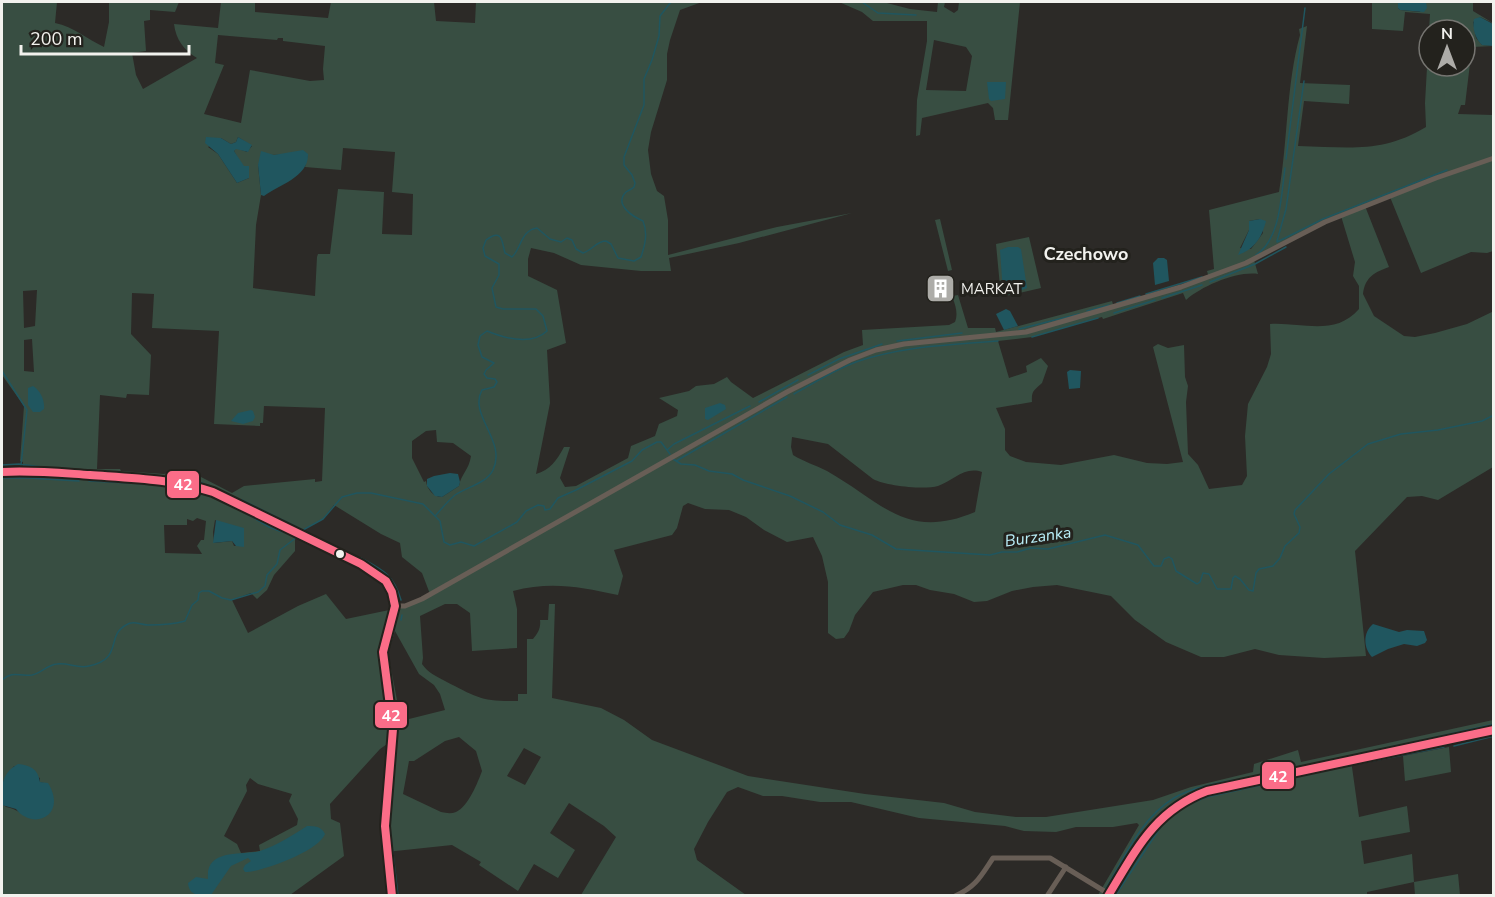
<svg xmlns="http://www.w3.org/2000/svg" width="1495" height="897" viewBox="0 0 1495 897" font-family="'Nunito Sans',sans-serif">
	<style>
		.green { fill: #384e42; fill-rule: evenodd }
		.water { fill: #20565f }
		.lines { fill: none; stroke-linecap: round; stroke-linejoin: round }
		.stream { stroke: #20565f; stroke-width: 1.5 }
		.minor { stroke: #685e56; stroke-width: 5 }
		.bus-1-casing { stroke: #23221d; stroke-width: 12 }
		.bus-1 { stroke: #fb6d88; stroke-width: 8 }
		.bus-dot { fill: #f2f2ee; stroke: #23221d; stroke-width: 2 }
		.labels { text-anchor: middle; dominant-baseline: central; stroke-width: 6; stroke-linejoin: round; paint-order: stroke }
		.poi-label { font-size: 15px; fill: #f2f2ee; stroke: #23221d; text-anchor: start }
		.water-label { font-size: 16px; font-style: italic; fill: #baeff9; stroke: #23221d }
		.quarter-label { font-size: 18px; font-weight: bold; fill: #f2f2ee; stroke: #23221d }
		.line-badge { stroke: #23221d; stroke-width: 2 }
		.badge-label { font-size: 16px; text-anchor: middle; font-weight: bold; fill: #fff }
	</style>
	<rect width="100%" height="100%" fill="#2c2a27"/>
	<path class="green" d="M2 2H57L55 23C74 27 87 39 104 47L109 22V2H179L175 12 150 10V20L144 21 146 51 132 53 136 75 143 89 197 58C184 50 176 40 174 24L218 28 221 2H255V12L328 18 331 2H434L436 21 475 23 476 2H702L680 10 670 40 667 54V80L651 132 648 150 651 174 657 191 664 196 668 220V255L777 227 852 213 739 243 669 258 671 271H641L581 265 554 253 531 248 528 259V276L557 290 566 343 547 350 550 403 536 474C550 470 557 460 564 447H570L560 478 565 487 576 486 628 458 631 446 655 436 659 424 677 416 678 410 659 398 689 391 696 386 714 384 727 377 731 382 753 398 844 352 863 345 862 330 949 325 955 322C958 314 956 307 953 299L947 297 958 295 968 328H995L996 332 1112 301 1114 308 1209 278 1207 271 1214 269 1209 210 1279 192C1288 140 1286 86 1300 35L1299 29 1307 26 1300 83 1350 85 1349 104 1304 101 1298 146C1348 147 1381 154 1426 127L1425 103 1429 32V66H1465V30H1429L1430 14 1405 12 1403 31 1372 29V2H1398V8L1400 10 1420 12 1426 2H1415H1473V11L1493 23 1480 17 1473 22 1476 38 1482 45 1493 46 1472 47 1465 105H1461L1458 114 1493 115V251L1487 253 1471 252 1421 273 1390 197 1365 206 1389 267C1375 272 1365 277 1363 294L1374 316 1404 336 1415 337 1435 333 1467 324 1494 311 1493 467 1438 500 1422 496 1407 497 1355 551 1366 656 1324 658 1279 655 1255 649 1224 657H1201L1166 642 1135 620 1111 596 1057 585 1033 587 1012 591 987 601 974 602 954 594 930 590 916 585H903L873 592 855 615 849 631 844 638 836 639 828 633V582L822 556 813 537 787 542 764 530 746 517 729 510 705 509 688 503 683 506 677 528 672 535 614 550 623 576 618 595C580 587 551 581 513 591L517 609V648L472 651 470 613 457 604H445L420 616 423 658 422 664C428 673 436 676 445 681 476 697 482 702 518 701V694H527V639H533C538 633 541 628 540 620H548L549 604H555L552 698 601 708 624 720 652 740 748 776 865 794 944 803 975 812 1016 817H1046L1153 800 1191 787 1253 772 1254 764 1298 750 1301 762 1493 720V730L1351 760 1359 817 1407 806 1410 832 1361 841 1364 864 1412 854 1414 882 1458 874 1460 895H1415L1414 882 1367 892V896L1098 895 1139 825 1137 823 1113 827H1076L1056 832 1024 831 1005 826 919 818 851 802H820L782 796H763L738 787 727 792 708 822 694 849 697 860 746 895H581L616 837 604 826 569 803 550 833 575 850 558 878 534 864 518 891 479 865 481 862 452 845 386 852 390 742 380 749 330 804 331 819 340 823 344 856 290 895H2V803L6 807C15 808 23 815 32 818L44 783 40 782V778L14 766 2 783V472L22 471 23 462 20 461 24 406 2 375ZM218 35 277 40 278 38H283V41L325 46 323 69 324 80 310 81 250 70 241 123 204 114 224 65 215 63ZM238 137 252 146 247 152 236 148 234 151 249 178 237 183 218 154 208 147 221 138 231 144 236 142ZM343 148 395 152 392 192 413 194 412 235 382 234 384 192 338 189 330 254H318L317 257 315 296 253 288 256 225 261 195 258 165 269 155 308 154 305 167 341 170ZM1341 216 1355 262 1353 276 1359 286V309C1335 337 1301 322 1270 324L1271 354 1267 367 1248 404 1245 436 1247 476 1242 485 1209 489 1198 465 1188 454 1186 402 1188 386 1185 377 1184 345 1168 348 1158 344 1153 347 1183 462 1167 464 1147 463 1114 455 1061 465 1026 462 1010 456 1005 450V429L996 408 1032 402C1031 390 1035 390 1042 383L1048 366 1041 358 1026 366 1027 372 1009 378 998 341 1032 337 1102 317 1103 319 1183 293 1186 300C1202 286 1237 271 1258 274L1254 260ZM1260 219 1263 233 1251 249 1240 248 1249 230V221ZM37 290 35 326 24 328 23 291ZM132 293 154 294 152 328 219 331 214 424 260 426V423H263L264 406 325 408 322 481 315 482V479L244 486 232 493 201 477 172 474 170 472 164 474 121 471 120 469H97L100 395 126 398 127 394 149 395 151 355 131 334ZM32 339 34 372 24 371V340ZM436 430 437 442 453 443 471 456C469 470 461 474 459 486L442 497C433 497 427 489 426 481L424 482 412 458V441L426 431ZM792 437 828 444 873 479C886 486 924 490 938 486 953 481 964 466 982 472L975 512C906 541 882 502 827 471 816 465 804 462 793 455L791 447ZM334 505 381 534 400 543 402 557 422 573 430 594 394 609 346 619 326 594 298 606 248 633 232 600 251 593 257 599 267 590 274 575 295 551V538L302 530 323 519ZM197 518 206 521 204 540H201L197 546 202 554 165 553 164 525H187V519L193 521ZM215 520 244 534V545L234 546 232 541 214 543 213 532ZM395 631 419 674 434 685 440 694 445 710 401 721 388 653ZM459 737 476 751 482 771C478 782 468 807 456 812 451 814 446 813 441 812L403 794 409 761H414L445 741ZM524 748 541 757 525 785 507 776ZM250 778 258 784 292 794 289 801 298 819 297 825 259 845 260 851 241 853 237 844 224 836 247 791 246 785Z
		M839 2H883L910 9 937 12 938 2H945L944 7 954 13 958 10 959 2H1020L1008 120H995L993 108 988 103 922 118 920 135 916 136 917 100 927 41V21H873L862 12ZM934 40 966 47 972 56 966 91 926 90Z
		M940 219 952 270 948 271 935 220Z
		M1029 237 1041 288 1001 297 996 244Z
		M1449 747 1451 772 1405 781 1403 756Z"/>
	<path class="water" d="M1398 2H1426L1427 8 1424 12 1400 10 1398 8Z
		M1480 17 1493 24V46L1482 45C1475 39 1472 27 1474 19Z
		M987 82H1006L1005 99 991 101 989 99Z
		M206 137 221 138 231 144 236 142 238 137 252 145 248 152 236 149 234 151 244 166H249V178L237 183 218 154 205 143Z
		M303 150 308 154C309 177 279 185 264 196L261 195 258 165 261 151 274 155Z
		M1260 219 1266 221C1262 237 1255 249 1238 255L1249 230V221Z
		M1008 247H1018L1021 249 1027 288 1015 293 1005 295 1003 292 1000 250Z
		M1158 258H1164L1167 260 1169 281 1155 285 1153 263Z
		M1006 309 1010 311 1018 326 1004 330 996 314Z
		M1070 370 1081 371 1080 388 1069 389 1067 372Z
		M33 386C41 391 45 401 44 409L40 412H33L28 405V388Z
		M720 403 725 405 726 409 708 420 705 419V408Z
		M251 410 253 411 255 417 253 421 243 424 231 421 238 413Z
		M450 473 458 474 460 482 459 486 442 497 435 496 427 486V479L434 476Z
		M216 520 244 528V547L236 546 232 541 213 543Z
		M1373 624 1399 632 1407 630 1424 631 1427 640 1425 643 1417 646 1404 644 1388 649 1372 657C1363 648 1363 632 1373 624Z
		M18 764C30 765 38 769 40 782L48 783C68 816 33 831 16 809L2 805C0 788 2 772 18 764Z
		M307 826C315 826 321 826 325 834 319 851 262 872 245 872L243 869 245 865 251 861 248 858 231 866 211 895C200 896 189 896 188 883L196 877 208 879C205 848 242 856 260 851 276 846 293 835 307 826Z"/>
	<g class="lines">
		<path class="stream" d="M862 2 878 13 916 15
			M1286 159 1305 8
			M1277 241 1286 209 1304 81
			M1277 242 1323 219 1447 170
			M1256 255C1281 239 1281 195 1285 168
			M1210 282 1255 264 1286 247
			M1146 294 1202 277
			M1162 298 1202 285
			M1117 303 1140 296
			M1087 311 1109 305
			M1114 313 1155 300
			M1019 329 1079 314
			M1032 337 1098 318
			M897 341 962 333
			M2 371 27 410 21 465
			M808 375 839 359 882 344
			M794 394C814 383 834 370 856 362 902 346 950 345 998 341
			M759 402 798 380
			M667 450 674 444 750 406
			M673 459 681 464 695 465 709 471 732 474 743 480 790 496 823 512 840 525 872 535 896 549 990 555 1002 552H1017L1031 548 1048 549 1105 535 1138 545 1154 566H1161L1164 559 1169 557 1172 559 1176 571 1197 584 1200 582 1203 573 1209 574 1217 589H1231L1233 578 1235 576 1240 579 1249 590 1253 591 1256 573 1259 569 1273 566 1280 558 1285 546 1299 533 1300 527 1294 514 1295 510 1329 474 1368 444 1401 434 1438 430 1482 421 1494 415
			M676 461 787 397
			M2 465 19 464 50 468
			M58 469 113 473
			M121 473H124
			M130 474 162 476
			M179 477 198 481 230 496
			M2 478H28L79 481
			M89 481 149 484
			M154 485 167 486
			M173 486C209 490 239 509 269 527 279 532 288 532 296 536
			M242 500 301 529
			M436 515C442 508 448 501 455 495 467 487 487 483 493 470 507 441 468 415 482 390L494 387 497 382 495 379 487 378 484 374 486 370 494 363 482 357 478 345 480 336 487 331C504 338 531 346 547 331L543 316 536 309H503L496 307 492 288 499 275V264L485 256 483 248 486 240C503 227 502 243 505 253L512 257C521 249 521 230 537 228L550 239 561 242 567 238 572 240 576 249 583 253C593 250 596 241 606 241L611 244 618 258 634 261 641 257C645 245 648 233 643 221 634 217 613 205 626 192 629 190 632 189 634 187L635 183 632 175 624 165V157L644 105V79L652 60 659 36 660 16 671 2
			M301 531 323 519 342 497 357 493H371L423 504 440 521 444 542 450 545 461 542 474 546 517 522 526 511 538 505 544 506 545 510 550 509 558 498 576 490 632 461 642 450 657 442H661L670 454
			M361 558C383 570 393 574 401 600
			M401 620 402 615
			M390 643 395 627
			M388 656 398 726 393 783
			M2 680C14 670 18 677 32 675 41 673 47 665 57 664 68 662 77 669 89 666 124 658 105 637 126 625 134 620 140 625 148 625 159 625 175 624 185 621L192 605 198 600 199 593 202 591H209L222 598 231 600 258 592 265 586 267 575 277 564 280 550 297 537
			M1410 743 1494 724
			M1454 746 1494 736
			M1357 764 1444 747
			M1271 774 1399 745
			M392 788 390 828 398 896
			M1105 890C1124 858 1141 818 1174 798 1200 783 1235 781 1264 775
			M1115 896 1162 825 1184 806 1207 797 1347 766"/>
		<path class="minor" d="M2 472C31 469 60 473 90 475 131 478 174 477 213 492L361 564 375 572 386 581 392 592 395 606 383 652 393 729 385 826 392 896
			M395 606H405L422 599 787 392 850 360 876 350 904 344 1026 332 1181 287 1246 263 1325 222 1436 178 1494 158
			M955 896C976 887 981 876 993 858H1050L1109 894
			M1047 896 1066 867
			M1108 896C1135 854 1156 805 1207 791L1494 730"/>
		<defs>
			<path id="bus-1" d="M2 472C31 470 60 473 90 475 132 478 173 479 213 492L361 564 386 581 392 592 395 606 383 652 393 729 385 826 392 896
				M1108 896C1136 850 1154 811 1207 791L1494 730"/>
		</defs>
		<use href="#bus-1" class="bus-1-casing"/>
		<use href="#bus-1" class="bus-1"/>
	</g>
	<defs>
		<symbol id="building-square" viewBox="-11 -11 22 22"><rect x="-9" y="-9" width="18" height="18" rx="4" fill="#adaca8" stroke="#23221d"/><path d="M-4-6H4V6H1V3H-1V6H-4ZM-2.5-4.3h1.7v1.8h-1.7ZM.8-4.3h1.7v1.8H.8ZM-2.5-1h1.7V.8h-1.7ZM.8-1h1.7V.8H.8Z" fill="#fff"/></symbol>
	</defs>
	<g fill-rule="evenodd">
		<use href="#building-square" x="924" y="272" width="33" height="33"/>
	</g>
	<circle class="bus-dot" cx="340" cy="554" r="5"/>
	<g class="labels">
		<g class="poi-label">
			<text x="961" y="289">MARKAT</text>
		</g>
		<g class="water-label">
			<text transform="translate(1038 537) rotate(-8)">Burzanka</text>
		</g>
		<g class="quarter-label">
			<text x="1086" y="254">Czechowo</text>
		</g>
	</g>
	<g class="line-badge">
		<rect x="166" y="470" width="34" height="29" rx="6" fill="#fb6d88"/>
		<rect x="374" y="701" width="34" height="28" rx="6" fill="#fb6d88"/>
		<rect x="1261" y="761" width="34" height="29" rx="6" fill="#fb6d88"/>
	</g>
	<g class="badge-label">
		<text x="183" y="490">42</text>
		<text x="391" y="721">42</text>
		<text x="1278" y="782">42</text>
	</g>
	<rect width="1495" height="897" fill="none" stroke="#f2f2ee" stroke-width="6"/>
	<g transform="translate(1447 48)"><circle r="28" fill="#23221d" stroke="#767571" stroke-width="1.5"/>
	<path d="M0-4.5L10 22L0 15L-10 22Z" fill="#adaca8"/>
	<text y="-9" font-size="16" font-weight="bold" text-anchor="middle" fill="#f2f2ee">N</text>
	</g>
	<path d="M21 45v9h168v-9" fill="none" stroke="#f2f2ee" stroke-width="3"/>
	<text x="30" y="45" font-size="18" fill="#f2f2ee" stroke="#23221d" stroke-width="4.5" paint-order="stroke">200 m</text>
</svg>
